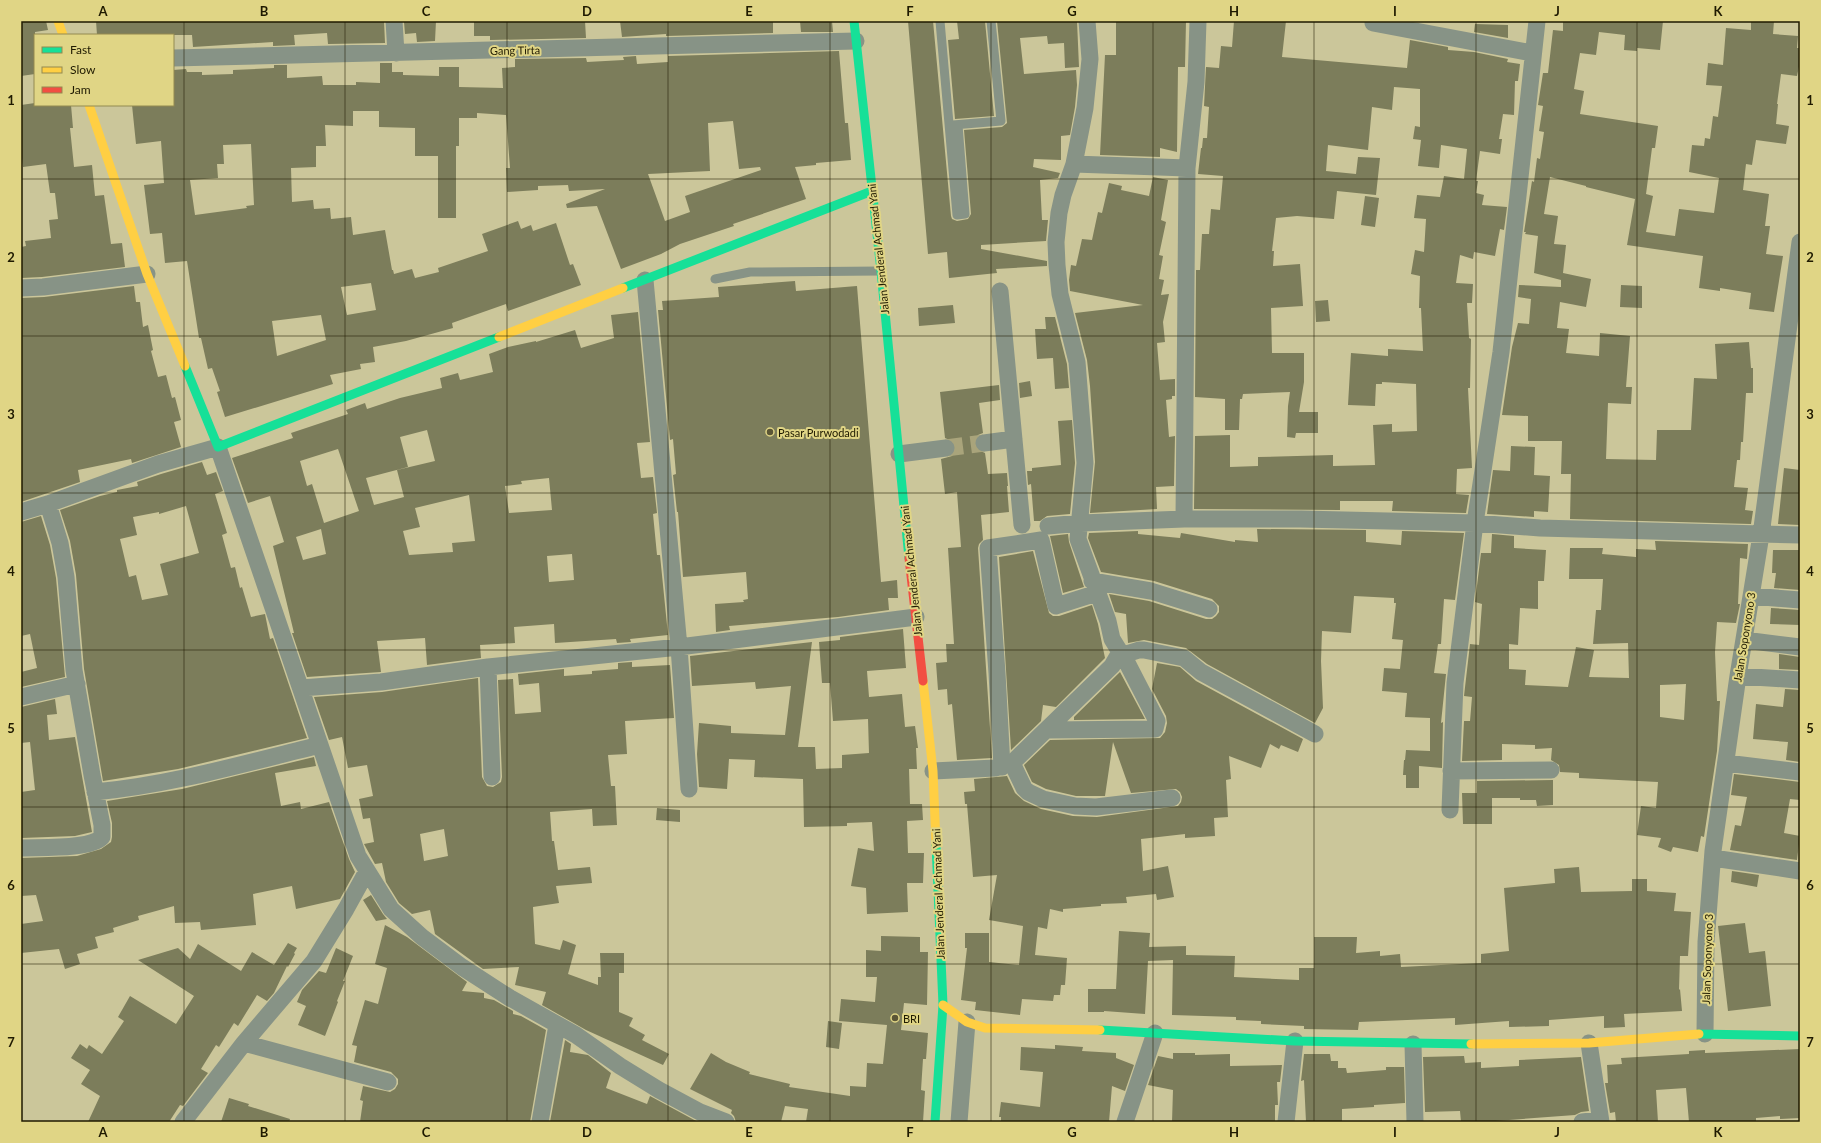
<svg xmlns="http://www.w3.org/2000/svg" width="1821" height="1143" viewBox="0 0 1821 1143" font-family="Lato,sans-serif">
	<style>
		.building { fill: #7c7d5b; fill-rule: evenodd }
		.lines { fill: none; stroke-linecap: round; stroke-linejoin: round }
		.street-tunnel { stroke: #a9a47b; stroke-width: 17; stroke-dasharray: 17 8; stroke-linecap: butt }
		.lane { stroke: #879386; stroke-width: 9 }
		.street { stroke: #879386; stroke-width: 17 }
		.fast { stroke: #16e098; stroke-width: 9 }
		.slow { stroke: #ffcf43; stroke-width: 9 }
		.jam { stroke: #f24e42; stroke-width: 9 }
		.grid { fill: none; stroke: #1f1a00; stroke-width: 1; stroke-opacity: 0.55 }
		.poi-dot { fill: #5b5636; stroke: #e0d585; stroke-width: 1.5 }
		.labels { text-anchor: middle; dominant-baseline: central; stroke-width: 4; stroke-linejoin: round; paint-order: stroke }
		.street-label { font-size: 11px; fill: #1f1a00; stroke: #e0d585 }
		.poi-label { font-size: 11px; fill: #1f1a00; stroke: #e0d585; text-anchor: start }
		.neatline { fill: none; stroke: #1f1a00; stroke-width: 1.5 }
		.grid-label { font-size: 13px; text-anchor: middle; font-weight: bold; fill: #1f1a00 }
	</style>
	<rect width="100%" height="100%" fill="#cbc69a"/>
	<path class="building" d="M21 21H46L48 30 35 32V74L21 76Z
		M96 21H384L385 43 328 44 327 33 294 35 295 45 273 46V42L193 47 192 35H97Z
		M436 21 435 41 417 42 416 33 405 34 404 22Z
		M474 21H585L586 38 490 40V36H474Z
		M620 21H773V33L666 36V34L622 37Z
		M800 21H832L833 32H801Z
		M908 21H933L951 216 952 219 957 221 968 219 971 214 964 130 1002 127 1007 123 997 21H1077L1079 67 1065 68 1064 43 1048 44 1047 36 1020 38 1024 74 1076 70 1077 85 1075 107 1070 135 1061 136V160L1034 159 1033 167 1060 173 1058 178 1040 180 1042 220H1048L1046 241 981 245V249L1047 261V266L996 269 997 273 949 278 947 252 928 254Z
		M957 21H985L994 116 955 119 948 40 959 39Z
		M1116 21H1186L1185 67H1178L1177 152 1160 148V157L1100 155 1105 55H1116Z
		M1234 21H1286L1282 57 1407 68 1410 40 1448 47V50L1474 52 1508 59 1507 62 1520 64 1518 81H1515L1514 115 1503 114 1499 139H1502L1500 154 1480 151 1476 181H1478L1476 193 1484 195 1482 205 1507 207 1504 230 1500 229 1495 256 1474 252 1473 259 1460 255 1456 283 1473 284 1472 303H1467L1469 338 1471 339 1470 388H1468L1472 468 1457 469 1456 494 1469 495 1466 513 1392 511 1393 501H1340V510L1194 509 1195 436 1230 435V467L1258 466V457L1333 455V466L1375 465 1373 425 1392 424V432L1417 431 1416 384 1382 382V384H1376L1375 406 1348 405 1351 353 1388 356V349L1423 351 1421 308H1419L1420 276 1411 274 1415 250 1424 252 1426 219 1414 218 1417 195 1440 197 1444 176 1464 179 1467 149 1441 145 1439 168 1418 166 1421 140 1413 139 1415 126 1420 127V89L1394 87 1392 110 1372 107 1368 150 1328 145 1326 171 1356 174 1358 157 1380 158 1376 195 1337 191 1334 219 1297 216 1276 218 1272 251H1274L1273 266 1300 264 1303 306 1271 308 1272 353H1304V382L1299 412H1318V433H1296L1295 438 1287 437 1288 406 1290 392 1243 394 1242 399H1240L1239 430H1225V399L1195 397 1196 270H1200L1202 234H1209L1211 209 1220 210 1223 176 1198 174 1201 148H1202L1203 138H1207L1209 107 1204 106 1206 67 1219 68 1221 46 1232 47Z
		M1563 21H1663L1660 50 1637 48V51L1624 50 1625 35 1599 32 1596 55 1580 53 1574 89 1584 91 1580 114 1658 126 1655 148H1652L1646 194 1653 196 1646 232 1675 236 1679 209 1714 213 1719 178 1689 172 1692 145 1704 146 1705 138 1710 139 1713 116 1718 117 1722 86 1706 85 1708 63 1723 65 1726 28 1751 30V21H1774L1773 34 1798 36 1797 48H1800V62L1797 76 1781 74 1777 104H1778L1776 124 1789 126 1786 144 1756 140 1752 165 1746 164 1743 190 1769 194 1765 226H1770L1766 254 1783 256 1774 312 1749 309 1751 293 1720 288V291L1699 288 1703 256 1627 245 1635 199 1586 187V186L1550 177 1544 214 1558 216 1554 244 1566 245 1563 273 1591 279 1586 307 1560 302 1557 328 1569 329 1566 353 1599 356 1600 333 1630 336 1626 387H1632L1631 404 1608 403 1606 459 1656 460 1657 430H1691L1694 378 1717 379 1715 344 1749 342 1751 368H1753V393H1746L1743 442H1741L1740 460H1737L1734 487 1748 488 1745 510 1753 511 1751 524 1570 519 1571 474H1561L1562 441H1528V416L1502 415 1512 347 1518 323 1529 324 1531 299 1518 297 1519 285 1561 287V280L1534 273 1538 236 1525 234 1526 232H1524L1532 181 1534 182 1537 158 1540 159 1544 132 1539 131 1543 106 1538 105 1543 73H1548L1553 30 1563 31Z
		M1475 24 1508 25V38L1474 32Z
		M839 51 845 123H848L851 160 816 163V165L795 167 806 199 733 224 734 226 680 244 661 254 621 269 597 206 567 208 566 204 605 189 569 191 568 185 538 186V190L507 192 506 168H510L506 115 477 113V118H459V146H456V218H438V156H415V128L379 127V111H353V126L325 125 326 146H316V167L291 168 292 202 313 200 314 209 330 208 331 219 351 217 353 235 385 230 392 270H393L394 274 412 269 415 278 439 272 438 268 488 251 482 234 518 221 521 229 531 225 533 231 556 223 570 265 573 264 581 285 508 311 506 304 452 323 453 328 406 341 373 347 375 362 360 364 361 369 330 375 333 384 225 417 217 392 220 391 212 368 208 369 201 338H199L187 261 165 263 162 233 150 234 144 185 164 183 161 141 136 144 132 105H173V70L186 69 187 72H202V75L233 74V70L274 68V65H287V78L322 76 323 85H356V82L380 83V63H392V72H403V75L439 76V67H459V87L503 88 502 68 515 67V59L586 58 587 62 624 60 623 57 636 56 637 64 668 62V56ZM733 121 739 169 760 167 761 170 685 196 690 212 665 221 648 174 710 171 708 123ZM251 144 254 205 246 206 247 208 195 215 190 180 218 178 217 164H224L223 145ZM371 283 376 310 347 315 341 287ZM321 315 326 340 277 356 272 321Z
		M35 103V105H71L73 128H70L74 167 92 165 95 196 104 195 111 244 122 243 125 267 42 277 21 278V247L26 246 25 241 51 238 49 220 58 219 55 193H50L46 164 23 167 21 149V105Z
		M1153 177 1168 180 1161 220 1166 222 1159 255 1163 256 1159 279 1164 280 1161 295 1169 294 1163 322 1165 342 1157 343 1160 380 1175 379V396H1172V399L1166 400 1169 437 1175 436 1174 486 1156 487 1157 509 1090 513 1095 462 1090 386 1087 360 1075 313 1143 305 1070 291 1069 280 1071 265 1076 266 1082 239 1092 240 1098 212 1102 213 1109 183 1122 186 1121 190 1149 196Z
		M1365 196 1379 198 1375 227 1361 225Z
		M795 281 796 291 857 286 881 582 897 580 898 598H888L889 610 838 617 729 626 730 630 716 632 715 604 744 602 743 600 748 599 746 572 683 577 678 512H677L673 475 676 474 673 439 670 440 658 310H663L662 301 719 297 718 287Z
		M1621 285 1642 286V308L1620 307Z
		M134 286 136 302H140L143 327 148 325 153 350 151 351 158 377 166 375 172 398 175 397 181 420 174 422 181 447 132 463 131 459 78 470 80 482 21 502V298L44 297Z
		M1328 300 1330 321 1316 322 1315 301Z
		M953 305 955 323 919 326 918 308Z
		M638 312 650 442 637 443 641 478 653 477 657 513 653 514 657 555H660L668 635 630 639 631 642 617 643 616 639 555 643 554 624 514 627 515 643 480 645 481 658 427 665 425 638 377 641 381 672 307 677 292 633H294L273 546 284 542 270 496 248 503 232 458 293 438 291 433 348 414 346 410 365 403 367 409 400 398 442 388 440 378 458 373 460 380 493 372 489 354 508 347 536 341V342L575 330 581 348 614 338 611 315ZM427 430 435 461 397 470 404 497 374 505 366 478 408 467 400 437ZM338 449 359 511 324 523 312 484 307 486 300 461ZM549 478 552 510 509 513 505 486 522 484 521 481ZM469 495 475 541 452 543 453 552 409 555 403 531 420 527 415 508ZM321 529 326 554 303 560 296 537ZM572 554 574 580 549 582 547 556Z
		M1045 317H1055L1067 364 1069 388 1055 389 1053 358 1037 359 1035 329H1046Z
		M1030 381 1032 396 1020 398 1019 383Z
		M999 385 1000 400 979 403 983 433 978 435 974 444 976 449 985 453 988 474 1007 473 1008 486H1007L1009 512 981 515 983 540 979 544 978 548 992 758 957 760 952 704 948 705 947 689 938 690 936 663 947 662 946 644H954L948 548 961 547 957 492 945 494 941 459 952 456 955 451 956 446 954 442 945 438 940 392Z
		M1072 420 1075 463 1070 514 1047 516 1040 521H1034L1031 484 1028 485 1027 471H1032V468L1061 465 1058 421Z
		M1511 446 1535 447 1534 475 1550 476 1548 512 1534 511V517L1487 514 1493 470 1510 471Z
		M202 462 207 475 216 472 223 491 215 494 227 533 222 535 231 568 235 567 240 588 242 587 251 617 265 614 270 639 273 638 307 738 178 769 103 781 84 669 76 575 70 541 60 510 100 496 117 492V490L138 486 137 482 161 474ZM186 506 199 553 160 564 168 595 142 600 136 575 129 577 120 539 137 535 133 517 159 512V514Z
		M1784 468 1800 470V525L1778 524Z
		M41 516 50 545 56 578 65 677 21 687V672L37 668 30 634 21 636V522Z
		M1257 529 1366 530V542L1401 545 1402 531 1464 533 1455 600 1444 599 1441 644H1438L1434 673 1446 674 1441 723 1443 722 1442 768 1419 766V788H1406V775H1403L1404 760H1405L1406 750 1430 751V718L1405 717 1407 693 1382 691 1384 668 1400 669 1403 640 1392 639 1396 603H1394V598L1354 596 1351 633 1322 631 1321 661 1323 708 1315 723 1207 664 1186 648 1144 640 1128 643 1126 614 1115 612 1109 594 1149 601 1206 619H1212L1216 616 1219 612V606L1212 599 1154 581 1101 572 1088 538 1089 533 1138 531V534L1180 538 1181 533 1235 542V540L1258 542Z
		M1068 534 1069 542 1084 587 1063 593 1050 536Z
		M1492 534 1514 536V548L1546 550 1544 581H1538V609L1520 608 1518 645 1509 644V669L1526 670 1525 685 1568 687 1576 647 1594 650 1589 677 1629 678 1628 643 1593 644 1596 610H1601L1603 579H1569L1570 548H1603L1602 554 1636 557V549L1656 550 1655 541 1748 544 1747 559 1740 558 1738 604H1740L1736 623 1717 622 1715 652 1717 701H1720L1717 751 1704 837 1701 836 1698 852 1673 847 1671 852 1658 847 1661 838 1637 835 1641 806 1656 808 1658 782 1579 778V773L1560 772 1559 765 1551 760 1552 748 1535 749V745L1502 744V760L1462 761 1464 721H1470L1472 697 1464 696 1470 644 1479 645 1482 604 1475 602 1481 553H1491ZM1686 684 1684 720 1660 717V685Z
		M1773 550H1800V590L1774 588 1776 573H1772Z
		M1033 551 1049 613 1053 616H1059L1092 605 1098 624 1105 658 1056 707 1043 705 1041 721 1011 750 999 557Z
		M1771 608 1800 610V625L1770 624Z
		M903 629 906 668 867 671 869 697 902 694 905 727 915 726 918 748H916L917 769H909L910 804H922L923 820 907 821 908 853H924L923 883H907L908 912 867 914 866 888 851 886 858 848 874 851 872 822 847 823V826L804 827 803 779 754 777 755 760 729 759 727 789 699 787 697 754 699 723 731 726V733L785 735 791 686 756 689 755 682 692 686 690 656 812 642 798 747H815L816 769 842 768V755L869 753 868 719 833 721 830 683H822L819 642 840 640V637Z
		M1779 654 1800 657V670L1779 669Z
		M632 662V667L670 665 674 718 625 721 627 754 608 755 611 786H615L617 825 593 826 592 809 550 812 552 841H554L558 870 590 867 592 883 556 886 559 903 533 907 535 944 560 950 563 940 576 945 568 974 598 985V977H601L600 953H624V973H619V1012L633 1018 629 1026 645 1035 642 1040 669 1054 663 1065 586 1030 542 1005 546 992 515 985 519 967 483 969 435 934 430 910 412 914 399 903 386 882 382 863 375 864 364 844 374 842 370 818 363 819 359 799 373 796 367 765 348 768 342 737 329 740 314 697 382 692 478 678 482 777 487 786 493 787 501 782 502 777 498 680 513 679 515 714 541 712 539 683 519 685 518 674 564 669V676L592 674V671L618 669V663ZM444 829 448 856 424 861 420 834Z
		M1157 663 1180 667 1196 681 1303 739 1298 752 1281 745 1279 749 1270 744 1261 768 1229 756 1231 779 1226 780 1228 817 1214 818 1215 836 1185 838V834L1141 839 1143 871 1168 866 1174 897 1157 900 1156 894 1126 897 1127 903 1101 904V906L1063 909V912L1050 909 1047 929 1038 927 1035 955 1067 958 1065 985H1061L1060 995H1054L1053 1001 1022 999 1020 1015 975 1010 976 1002 961 1000 967 948H965V933H989V962L1019 965 1023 926 989 920 997 875 973 877 967 804H965L964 792 975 791 974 779 1007 776 1015 793 1024 801 1041 809 1073 816 1097 817 1178 806 1181 802 1182 797 1180 792 1176 789 1131 793 1113 742 1105 796H1076L1046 789 1032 782 1024 765 1050 740 1160 738 1165 732 1167 723 1166 716 1152 689Z
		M1120 672 1145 719 1074 720V717Z
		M1785 689 1800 690V762L1786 760 1788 742 1753 739 1756 704 1783 707Z
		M55 699 57 714 47 715 49 740 75 737 92 832 75 836 21 838V792L35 790 30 742 21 743V707Z
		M314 757 316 766 275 773 281 806 300 802 301 809 329 802 349 859 355 872 340 899 296 909 292 886 253 894 256 925 201 930 200 922 175 923 174 906 138 916 139 920 113 928 114 932 95 937 98 948 77 954 80 964 65 969 59 949 21 953V924L43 921 36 895 21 896V858L77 856 101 849 111 842 112 837V823L107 801 182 789Z
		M1734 774 1800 782V800L1790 799 1784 833 1800 836 1797 860 1730 850 1735 825 1741 826 1747 797 1731 795Z
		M1553 780V805L1537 806 1536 800H1520V798H1492V824H1463L1462 793H1477V781Z
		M657 808 680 810V822L656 820Z
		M1579 867 1581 892 1632 891V879H1647V891L1676 893 1674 911 1691 912 1688 956H1680L1679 990 1680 989 1682 1011 1624 1014 1625 1027 1604 1028V1016L1549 1020V1026L1509 1027V1021L1455 1025V1018L1359 1022 1358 1030 1304 1029V1026L1261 1024V1021L1236 1020V1017L1172 1015 1173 960 1148 961 1145 1014 1104 1011V1012H1088V989H1116L1119 931 1150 933 1149 947 1186 946V955L1235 956 1234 977 1299 980V968H1314V937H1357L1356 953 1380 951V956L1400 954 1401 967 1481 963V954L1509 951 1504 888 1555 883 1554 869Z
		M1732 871 1759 875 1757 887 1731 882Z
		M371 895 383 914 387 919 376 921 363 900Z
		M1745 923 1749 953 1765 951 1771 1006 1728 1011 1718 926Z
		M385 925 407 937 467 982 462 991 484 993V998L494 1000 513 1011V1014L521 1016 546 1030 530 1122H360L363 1101 360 1100 363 1086 390 1092 395 1089 398 1084V1079L391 1072 354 1062 357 1046 352 1045 365 1000 378 1004 387 968 375 964Z
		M881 936 920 937V952H928L927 1005 904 1003 901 1030 928 1033 926 1059H923L921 1090 925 1091 923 1122H806L808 1109 785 1106 781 1122H736L734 1116 731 1113 732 1110 690 1089 711 1053 726 1062 750 1072 749 1074 790 1084 789 1087 850 1096V1086L866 1087 867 1063 883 1064 887 1025 839 1021 841 999 875 1002 877 977H866V950L881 951Z
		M288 943 297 948 294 953 295 954 288 967 287 966 274 993 267 1001 257 995 238 1026 234 1023 219 1047 216 1045 201 1069 208 1073 183 1106 180 1105 169 1122H88L100 1096 81 1084 90 1070 71 1058 80 1044 87 1049 89 1045 102 1054 124 1021 118 1017 130 996 176 1024 194 996 138 960 178 948 190 959 198 944 241 971 252 952 274 965Z
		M336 948 353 956 343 981H345L337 1001 338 1002 325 1036 298 1025 306 1006 297 1002 302 990 319 971 326 973Z
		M828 1021 842 1023 839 1049 826 1047Z
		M565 1040 571 1044 570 1052 588 1055 611 1073 606 1088 647 1104 650 1096 698 1122H550Z
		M1055 1045 1083 1047 1082 1051 1116 1053V1058L1134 1065 1125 1091 1112 1086 1109 1122H1001V1117H999L1001 1102 1040 1107 1043 1072 1020 1070 1021 1047 1055 1049Z
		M1800 1049V1118L1780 1119V1116L1756 1118V1122H1689L1686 1088 1656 1090 1658 1122H1616L1615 1112 1610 1113 1605 1083H1608L1607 1065 1622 1064 1621 1058 1689 1054V1051L1705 1050V1053Z
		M1173 1053H1195V1055L1230 1054V1066L1282 1065 1280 1082H1277L1278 1105H1275V1122H1172L1173 1090 1148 1085 1158 1056 1173 1059Z
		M1304 1054H1330L1331 1061H1338V1068H1346L1347 1073 1386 1070V1067H1404L1405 1103 1374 1105V1107L1342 1109V1122H1306L1304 1080 1301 1081Z
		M1464 1056 1465 1063 1481 1062V1068L1519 1066V1060L1581 1057 1589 1111 1581 1112 1575 1115 1482 1122H1461L1460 1111 1425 1112 1423 1057Z
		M229 1098 249 1104 248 1106 290 1119 289 1122H221Z"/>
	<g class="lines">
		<path class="street-tunnel" d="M946 448 984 443"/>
		<path class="lane" d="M940 21 957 215 965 214 958 125
			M953 125 1001 121 991 21
			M715 279 750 272 881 271"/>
		<path class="street" d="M394 21 396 53
			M1373 23 1532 53
			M173 58 856 41
			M1074 164 1187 168
			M645 280 679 647 689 789
			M21 288 43 287 147 274
			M1000 291 1022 525
			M984 443 1014 439
			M899 454 946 448
			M21 512 48 504 158 464 218 447 358 856 391 909 422 937 462 967 510 998 576 1035 620 1066 659 1090 700 1112 726 1122
			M1184 519 1187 168 1196 82 1198 21
			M1048 526 1081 523 1184 519H1301L1475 523 1540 528 1800 535
			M1092 581 1151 591 1209 609
			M1751 596 1800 600
			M1744 640 1800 647
			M1120 652 1123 655 1139 650H1144L1184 658 1201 672 1315 734
			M488 667 492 777
			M1738 676 1800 680
			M301 688 381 682 488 667 679 647 916 617
			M21 697 77 684
			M1047 730 1155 729 1157 721 1123 655
			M1012 763 1024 788 1028 792 1043 799 1075 806 1096 807 1172 798
			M1726 763 1800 772
			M1002 767 997 673 988 548 1041 540 1056 606 1097 593
			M933 771 995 768 1012 763 1112 666 1120 652 1112 639 1108 621 1078 539 1085 463 1077 362 1060 294 1057 265 1056 242 1059 213 1063 195 1074 164 1085 108 1090 59 1087 21
			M1451 771 1551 770
			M95 792C171 785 246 763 320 745
			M1450 810 1455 683 1475 523 1501 352 1537 21
			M21 848C39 847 90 850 102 837V825L92 775 74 670 66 577 60 543 48 504
			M1713 858 1800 871
			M1705 1034 1706 942 1713 851 1738 676 1761 535 1800 242
			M244 1043 388 1082
			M1589 1043 1601 1122
			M1413 1044 1415 1122
			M183 1122 244 1043 314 961 346 909 367 871
			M540 1122 557 1025
			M959 1122 967 1022
			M1125 1122 1155 1033
			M1286 1122 1295 1041
			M1582 1122 1600 1120"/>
		<path class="fast" d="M854 21 881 271 909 558
			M623 288 872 191
			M185 366 218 447 499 337
			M1100 1030 1295 1041 1471 1044
			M1699 1034 1800 1036
			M935 1122 943 1005 936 844"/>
		<path class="slow" d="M58 21 63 35
			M89 105 147 274 185 366
			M499 337 623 288
			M923 681 933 771 936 844
			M943 1005 967 1022 985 1028 1100 1030
			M1471 1044 1589 1043 1699 1034"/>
		<path class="jam" d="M909 558 923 681"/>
	</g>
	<path class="grid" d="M184 21V1122M345 21V1122M507 21V1122M668 21V1122M830 21V1122M991 21V1122M1153 21V1122M1314 21V1122M1476 21V1122M1637 21V1122M21 179H1800M21 336H1800M21 493H1800M21 650H1800M21 807H1800M21 964H1800"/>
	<g class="poi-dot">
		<circle cx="770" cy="432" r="4"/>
		<circle cx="895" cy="1018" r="4"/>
	</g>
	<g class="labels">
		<g class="street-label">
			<text transform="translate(515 50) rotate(-1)">Gang Tirta</text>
			<text transform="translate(878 249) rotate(-96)">Jalan Jenderal Achmad Yani</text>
			<text transform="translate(911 571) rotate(-96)">Jalan Jenderal Achmad Yani</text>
			<text transform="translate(1744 637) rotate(-81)">Jalan Soponyono 3</text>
			<text transform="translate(938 894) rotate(-92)">Jalan Jenderal Achmad Yani</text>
			<text transform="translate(1707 959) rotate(-88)">Jalan Soponyono 3</text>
		</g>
		<g class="poi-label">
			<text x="778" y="432">Pasar Purwodadi</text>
			<text x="903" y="1018">BRI</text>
		</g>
	</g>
	<rect width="1821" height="1143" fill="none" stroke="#e0d585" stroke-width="44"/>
	<rect x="34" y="34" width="140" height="72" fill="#e0d585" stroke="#938a50"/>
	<rect x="42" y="47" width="20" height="6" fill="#16e098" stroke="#938a50"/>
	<text x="70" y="54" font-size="12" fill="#1f1a00">Fast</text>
	<rect x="42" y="67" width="20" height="6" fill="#ffcf43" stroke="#938a50"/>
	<text x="70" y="74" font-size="12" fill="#1f1a00">Slow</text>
	<rect x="42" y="87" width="20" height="6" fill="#f24e42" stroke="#938a50"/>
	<text x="70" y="94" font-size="12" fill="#1f1a00">Jam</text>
	<rect x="22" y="22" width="1777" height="1099" class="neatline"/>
	<g class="grid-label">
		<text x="103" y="16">A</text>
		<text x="264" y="16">B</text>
		<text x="426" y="16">C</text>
		<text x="587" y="16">D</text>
		<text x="749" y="16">E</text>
		<text x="910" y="16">F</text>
		<text x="1072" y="16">G</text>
		<text x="1234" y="16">H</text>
		<text x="1395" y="16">I</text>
		<text x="1557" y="16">J</text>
		<text x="1718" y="16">K</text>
		<text x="11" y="105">1</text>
		<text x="1810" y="105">1</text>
		<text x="11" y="262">2</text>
		<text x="1810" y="262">2</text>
		<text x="11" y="419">3</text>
		<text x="1810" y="419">3</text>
		<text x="11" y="576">4</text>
		<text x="1810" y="576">4</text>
		<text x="11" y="733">5</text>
		<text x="1810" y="733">5</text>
		<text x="11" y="890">6</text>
		<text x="1810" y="890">6</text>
		<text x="11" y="1047">7</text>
		<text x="1810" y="1047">7</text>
		<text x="103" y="1137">A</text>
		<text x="264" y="1137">B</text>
		<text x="426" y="1137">C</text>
		<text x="587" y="1137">D</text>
		<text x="749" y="1137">E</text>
		<text x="910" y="1137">F</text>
		<text x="1072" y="1137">G</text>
		<text x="1234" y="1137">H</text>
		<text x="1395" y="1137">I</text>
		<text x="1557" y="1137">J</text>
		<text x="1718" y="1137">K</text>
	</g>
</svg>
